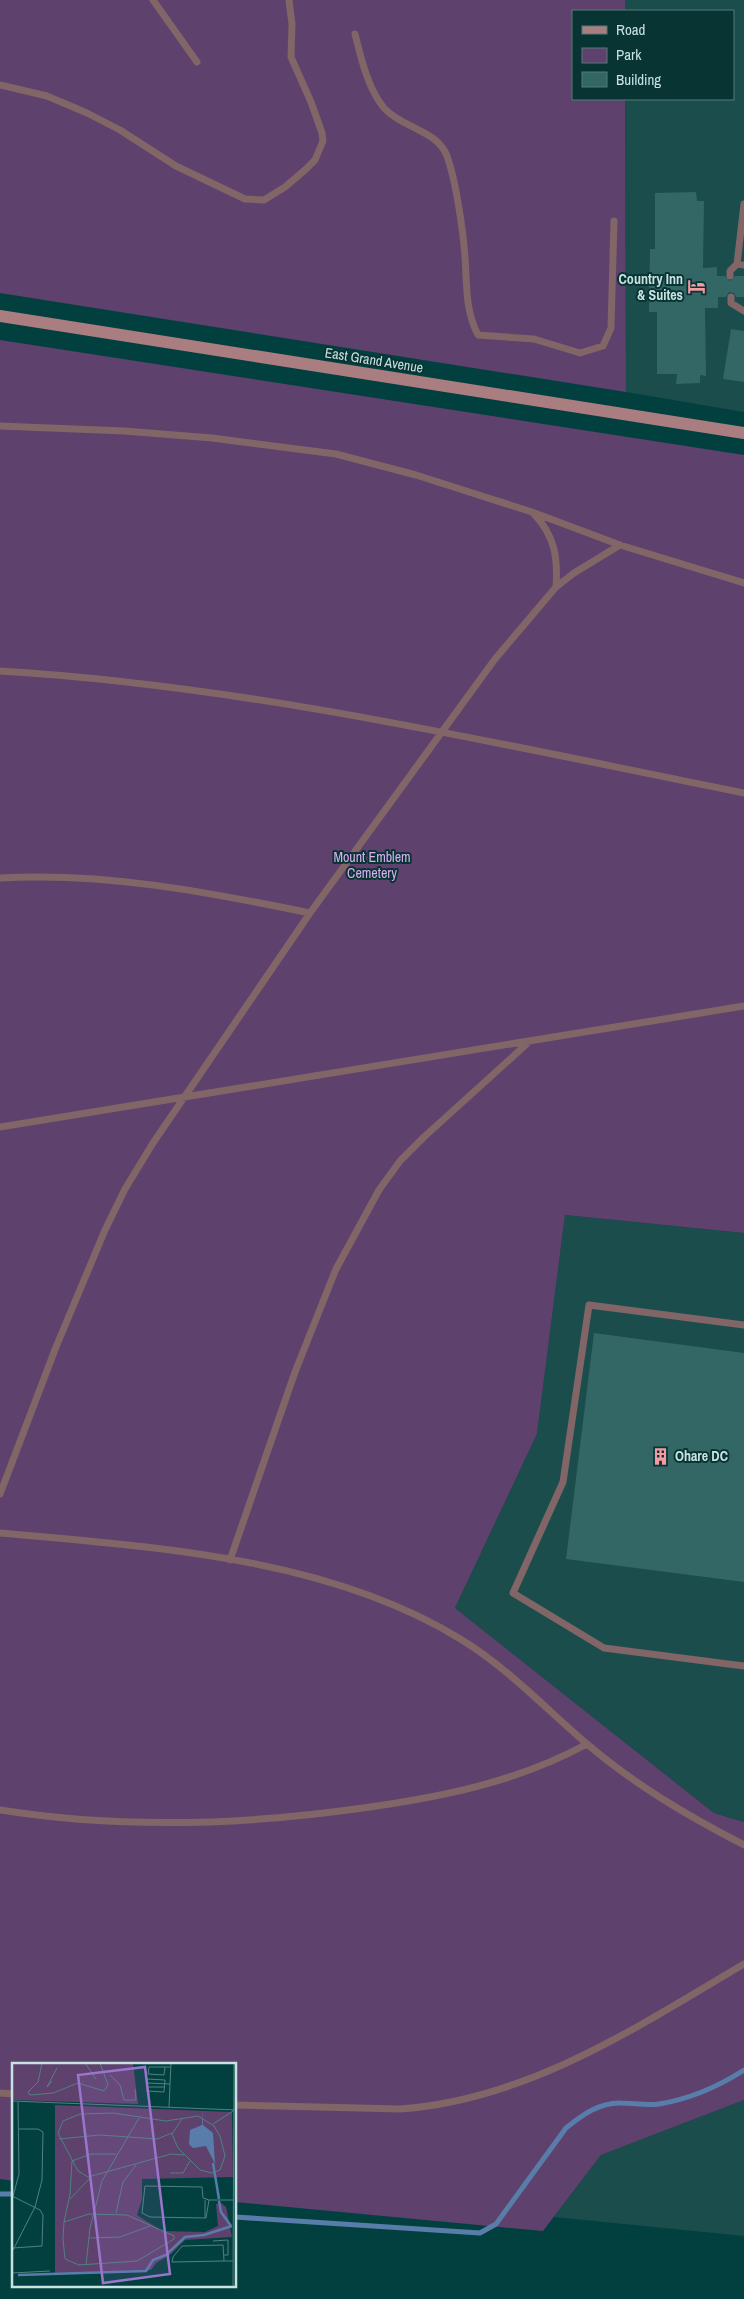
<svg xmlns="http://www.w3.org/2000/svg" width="744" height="2299" viewBox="0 0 744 2299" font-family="'Archivo Narrow',sans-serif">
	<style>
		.built { fill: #1a4d4c }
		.green { fill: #5e416c }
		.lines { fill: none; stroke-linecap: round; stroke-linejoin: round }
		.stream { stroke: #597daa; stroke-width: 5 }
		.building { fill: #326766 }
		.service { stroke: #816567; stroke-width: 7 }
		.secondary { stroke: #aa7e81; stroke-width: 12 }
		.labels { text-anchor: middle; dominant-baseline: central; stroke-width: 4; stroke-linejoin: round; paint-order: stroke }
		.poi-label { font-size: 14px; font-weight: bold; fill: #c7e2e1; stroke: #083433; text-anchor: end }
		.street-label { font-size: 14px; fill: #c7e2e1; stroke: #083433 }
		.park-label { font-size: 14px; fill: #ddadf4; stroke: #083433 }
		.inset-river { fill: none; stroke: #597daa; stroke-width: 2.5 }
		.inset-road { fill: none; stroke: #518180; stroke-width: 1 }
		.view { fill: #9975cd; fill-opacity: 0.15; stroke: #9975cd; stroke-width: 2.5 }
		.inset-edge { fill: none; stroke: #c7e2e1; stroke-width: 2.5 }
	</style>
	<rect width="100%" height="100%" fill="#02403f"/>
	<path class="built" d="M625 0H744V412L626 392 625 99H733V11H625Z
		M565 1215 744 1233V1822L714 1813 455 1608 537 1434Z
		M744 2100V2236L554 2217 601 2155Z"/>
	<path class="green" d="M0 0H625V11H573V99H625L626 392 0 293Z
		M0 340 744 455V1233L565 1215 537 1434 455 1608 714 1813 744 1822V2100L601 2155 543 2231 235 2202V2064H14V2181L0 2179Z"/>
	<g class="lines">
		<path class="stream" d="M0 2194H14
			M235 2217 480 2233 496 2224 566 2128C582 2115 600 2102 621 2103 633 2103 647 2106 659 2104 689 2099 719 2086 744 2070"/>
	</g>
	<path class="building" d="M696 192 697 201H704L703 268 717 267V276H725L730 281 735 276H744V297H736L734 293 729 292 726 297H718V308H705L706 376 700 375V383L676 384 677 374H657V312H649L650 249H655V193Z
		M731 329 744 331V382L723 379Z
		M594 1333 744 1353V1582L566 1559Z"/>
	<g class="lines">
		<path class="service" d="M153 0 197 62
			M355 34C361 58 368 89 384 108 402 128 437 130 447 156 456 181 463 230 465 257 467 285 465 310 478 335L534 339 580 353 603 346 611 328 614 221
			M0 85 47 96 87 113 120 130 176 166 245 199 264 200 285 187 305 170 315 160 323 141 322 133 311 102 291 57 292 24 289 0
			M744 204 737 264 744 265
			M730 276V271L737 264
			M731 297V303L744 311
			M0 426 124 431 212 438 336 454 416 475 532 512 620 545 744 583
			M534 514C555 536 558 558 556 587
			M0 671C251 686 498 744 744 793
			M0 878C105 872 207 892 310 913
			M0 1127 744 1006
			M744 1325 589 1305 563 1482 513 1593 604 1648 744 1666
			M0 1494 56 1347 105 1230 125 1189 153 1143 310 913 495 659 556 587 574 573 620 545
			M0 1533C153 1547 328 1557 462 1640 509 1669 546 1709 587 1744 635 1785 688 1816 744 1845
			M230 1560 295 1372 336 1269 379 1190 400 1161 424 1137 530 1041
			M0 1810C120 1829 243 1825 363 1808 442 1797 517 1782 587 1744
			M0 2093 14 2094
			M235 2105 400 2109C528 2100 637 2027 744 1964"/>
		<path class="secondary" d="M0 316 744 433"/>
	</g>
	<defs>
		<symbol id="hotel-bare" viewBox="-9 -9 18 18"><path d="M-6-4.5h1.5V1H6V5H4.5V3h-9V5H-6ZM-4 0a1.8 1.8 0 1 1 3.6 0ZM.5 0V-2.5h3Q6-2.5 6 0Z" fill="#f49aa2" stroke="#083433" stroke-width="2.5" paint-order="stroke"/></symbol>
		<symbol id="building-bare" viewBox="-9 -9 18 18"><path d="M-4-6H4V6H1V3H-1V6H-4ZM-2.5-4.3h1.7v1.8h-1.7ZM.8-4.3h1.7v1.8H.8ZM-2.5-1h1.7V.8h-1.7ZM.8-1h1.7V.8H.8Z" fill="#f49aa2" stroke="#083433" stroke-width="2.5" paint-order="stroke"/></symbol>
	</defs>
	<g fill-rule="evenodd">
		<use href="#hotel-bare" x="684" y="274" width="25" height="25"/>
		<use href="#building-bare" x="648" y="1444" width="25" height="25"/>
	</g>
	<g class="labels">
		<g class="poi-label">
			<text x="683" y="279">Country Inn<tspan x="683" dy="16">&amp; Suites</tspan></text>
			<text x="675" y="1456" text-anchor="start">Ohare DC</text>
		</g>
		<g class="street-label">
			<text transform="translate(374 360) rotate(9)">East Grand Avenue</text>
		</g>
		<g class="park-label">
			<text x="372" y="857">Mount Emblem<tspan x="372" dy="16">Cemetery</tspan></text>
		</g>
	</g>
	<g transform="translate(12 2063)">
		<rect width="224" height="224" fill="#02403f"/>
		<path d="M0 0H121L126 41 0 37ZM43 42 220 49 221 114 130 116V136L125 152 150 168 193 169 206 163 204 141 209 140 214 144 220 174 173 177 158 192 144 200 139 207 43 210Z" fill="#5e416c"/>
		<path d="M190 48 191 62 201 70 203 101 194 83 181 85 177 81 178 67 190 62Z" fill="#597daa"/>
		<path class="inset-river" d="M201 100 207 136M207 138 209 149 219 163M6 212 134 208 141 197 154 192 173 174 192 172 220 163"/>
		<path class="inset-road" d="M30 0 26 19 16 29 18 32 41 30 66 20 92 28 96 22 88 0M73 0 84 16M153 4 152 12 136 11 137 4H158M98 12 108 22 112 37H124L123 26M135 16 153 17 152 29 135 28ZM40 18 35 24 45 5M135 20 158 21 157 44M158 21 159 0M135 24H153M0 38 224 47M170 56 160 71 166 85 188 107 200 110 208 107 213 93 208 73 202 63 186 53 154 58 101 50 68 51 51 58 46 70 66 108 76 114 159 91 172 92M201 61 221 48M47 76 88 72 145 76 160 70M158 110H171L178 98M0 133 28 147 31 152 30 183 1 185M58 136 78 115M0 137 7 111 6 39M197 137 191 135 190 124 133 123 130 150 138 154 194 155 197 137H222M104 150 111 119 124 102M193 155V137M52 159 77 151 115 152 162 173V176L125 198 67 202 53 196 51 176 52 159 58 131 60 98 79 91H104M77 175 108 174 138 163M201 178 216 177V192H212M0 189 23 144 30 117 31 69 26 66H7M212 198 211 182 170 183 161 194 160 199 212 198H221M74 202 78 165 90 118 127 55M0 210 38 208M221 224 222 0"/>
		<path class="view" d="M133 4 158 211 91 220 66 12Z"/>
		<rect width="224" height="224" class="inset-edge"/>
	</g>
	<rect x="572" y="10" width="162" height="90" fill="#083433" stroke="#547a79"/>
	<rect x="582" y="26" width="25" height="8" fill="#aa7e81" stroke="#547a79"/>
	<text x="616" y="35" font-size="15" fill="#c7e2e1">Road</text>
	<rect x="582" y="48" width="25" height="15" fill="#5e416c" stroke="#547a79"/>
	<text x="616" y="60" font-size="15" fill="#c7e2e1">Park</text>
	<rect x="582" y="72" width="25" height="15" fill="#326766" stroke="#547a79"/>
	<text x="616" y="85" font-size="15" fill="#c7e2e1">Building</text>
</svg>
